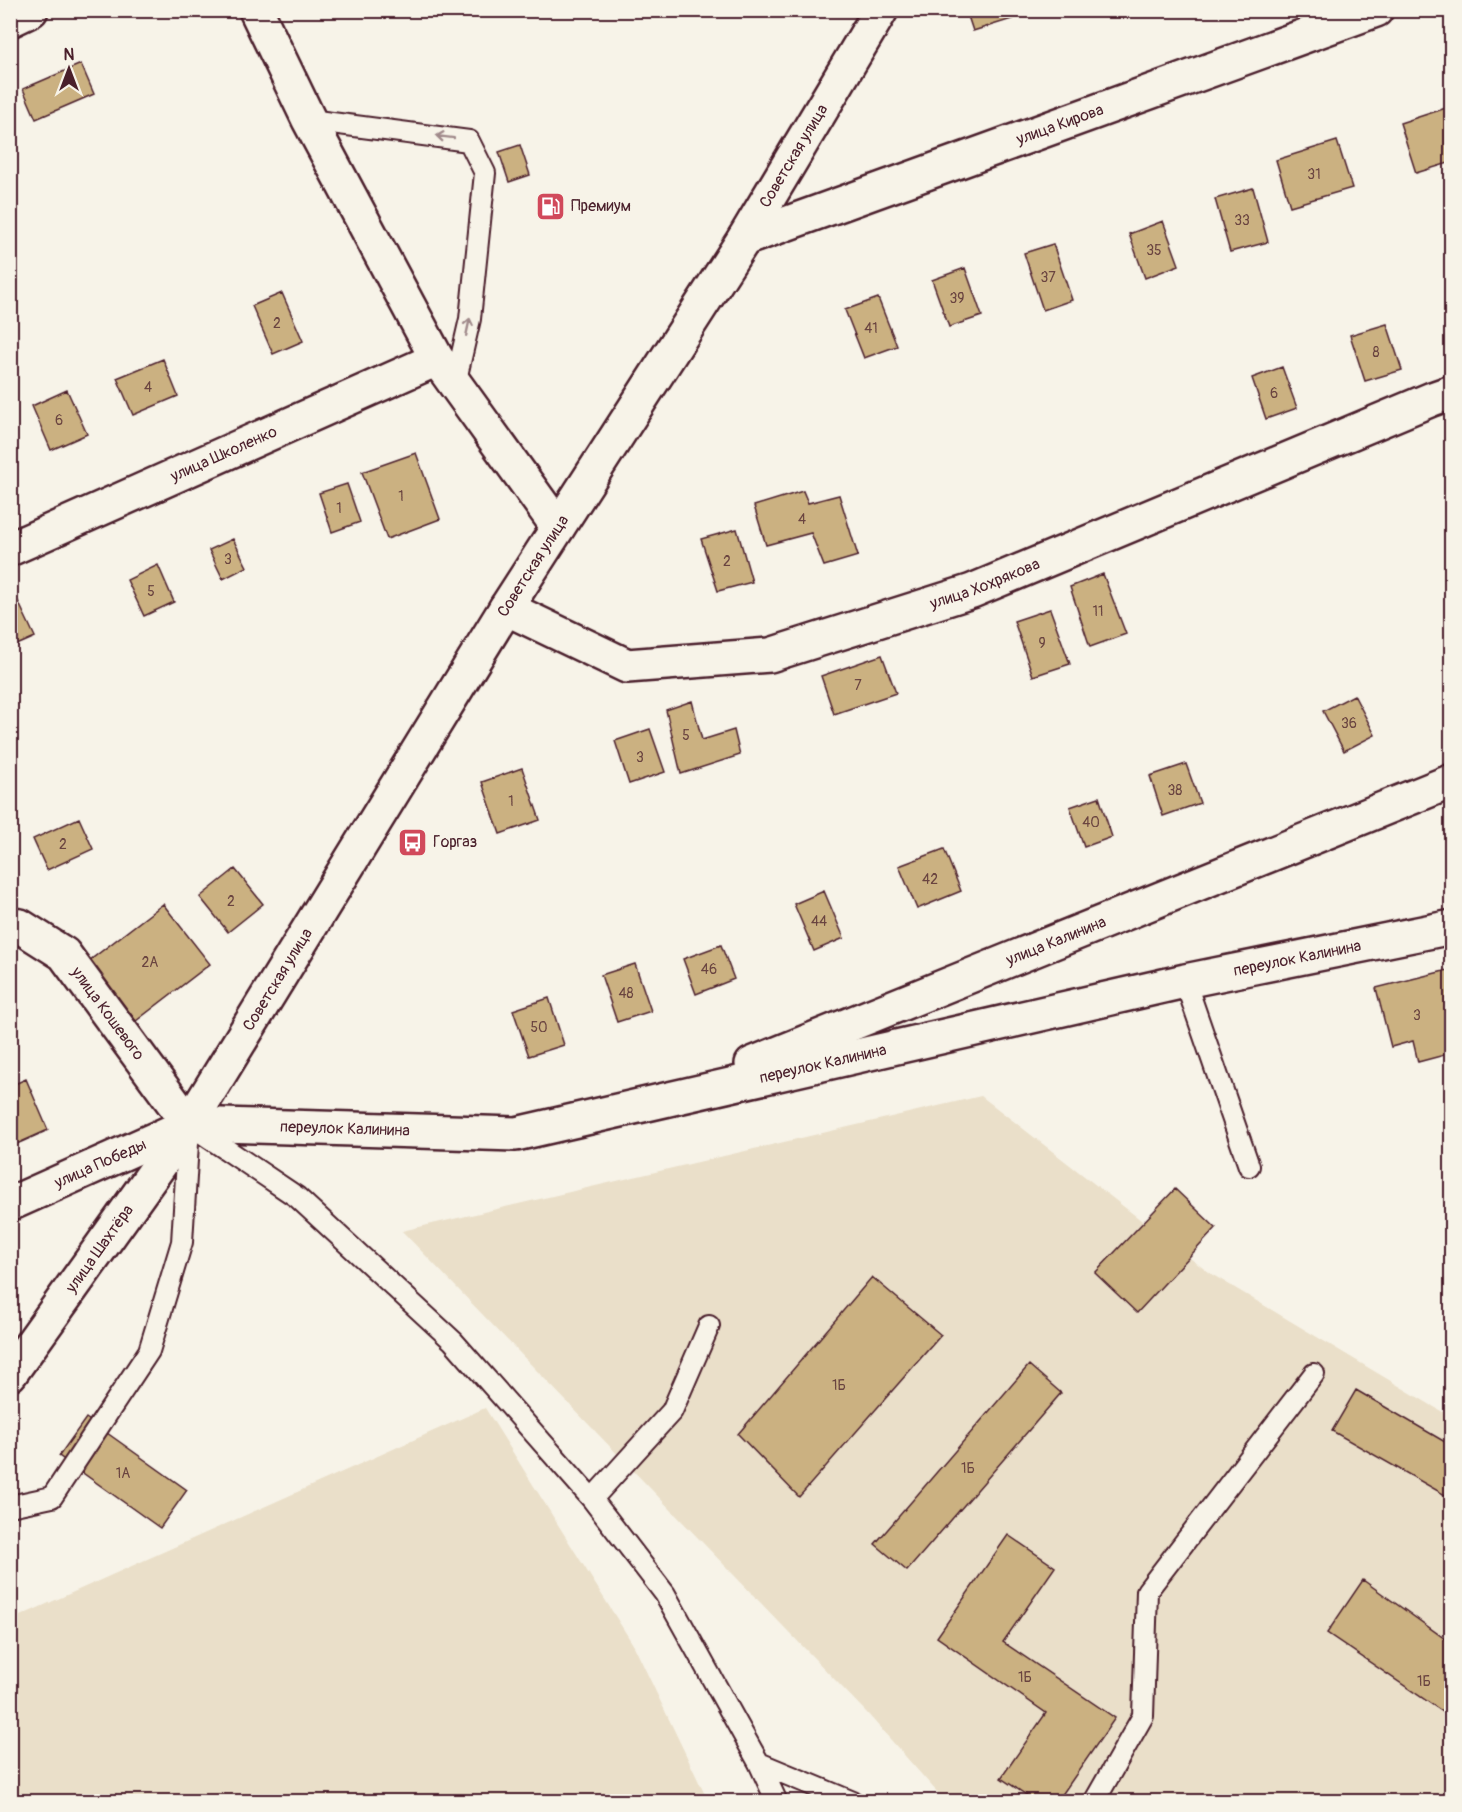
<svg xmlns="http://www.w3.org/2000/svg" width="1462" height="1812" viewBox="0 0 1462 1812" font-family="Pangolin,sans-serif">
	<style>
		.built { fill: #eadfc9 }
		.building { fill: #cbb181; stroke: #4a1f2b; stroke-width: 1.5 }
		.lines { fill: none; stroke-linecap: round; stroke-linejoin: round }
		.lane-casing { stroke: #4a1f2b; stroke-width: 24 }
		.street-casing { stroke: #4a1f2b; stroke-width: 38 }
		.secondary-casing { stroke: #4a1f2b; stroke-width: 38 }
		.lane { stroke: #f7f3e8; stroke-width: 20 }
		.street { stroke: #f7f3e8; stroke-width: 33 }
		.secondary { stroke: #f7f3e8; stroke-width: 33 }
		.oneway { stroke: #a0898a }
		.labels { text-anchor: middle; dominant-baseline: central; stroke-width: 4.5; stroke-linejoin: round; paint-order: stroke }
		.number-label { font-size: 14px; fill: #6a4440 }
		.street-label { font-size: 16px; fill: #4a1f2b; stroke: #f7f3e8 }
		.poi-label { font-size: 16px; fill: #4a1f2b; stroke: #f7f3e8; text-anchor: start }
	</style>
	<rect width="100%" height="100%" fill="#f7f3e8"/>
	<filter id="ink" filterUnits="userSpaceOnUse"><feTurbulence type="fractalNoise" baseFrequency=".0167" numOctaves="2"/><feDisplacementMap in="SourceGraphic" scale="12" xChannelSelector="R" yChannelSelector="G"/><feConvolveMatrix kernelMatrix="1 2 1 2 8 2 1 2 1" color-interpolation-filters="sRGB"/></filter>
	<g filter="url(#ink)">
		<path class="built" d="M981 1096 1208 1272 1451 1417V1801H945L867 1713 402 1231Z
			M485 1408 634 1646 708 1801H11V1620Z"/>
		<path class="building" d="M966 10H1027L1028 14 973 31Z
			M81 64 94 94 36 119 23 89Z
			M1446 108 1452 127V162L1416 173 1400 123Z
			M1337 141 1352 188 1290 206 1276 160Z
			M520 145 530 175 509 182 499 152Z
			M1253 188 1268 242 1230 252 1215 199Z
			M1163 221 1179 265 1145 278 1129 234Z
			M1053 244 1072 300 1043 310 1024 253Z
			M965 268 982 316 949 327 932 280Z
			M282 293 303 341 273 354 252 306Z
			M878 298 897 346 864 358 845 310Z
			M1387 324 1402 370 1365 381 1350 335Z
			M163 359 178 396 133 415 117 378Z
			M1282 367 1297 408 1266 419 1252 378Z
			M67 390 87 434 51 450 32 406Z
			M416 453 440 519 387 539 362 472Z
			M347 484 360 522 332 532 319 493Z
			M803 491 808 503 839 495 858 556 824 566 811 533 766 545 754 506Z
			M737 529 752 582 718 591 701 539Z
			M233 539 247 567 223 579 209 550Z
			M158 565 174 602 144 616 127 580Z
			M1103 574 1126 634 1090 647 1070 587Z
			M18 601 35 637 10 648V605Z
			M1050 609 1070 664 1033 676 1014 621Z
			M1452 633V651L1446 635Z
			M882 655 896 693 834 714 821 676Z
			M1354 695 1375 735 1344 751 1323 711Z
			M692 701 702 740 734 730 740 755 681 774 666 710Z
			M650 729 665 772 629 784 615 741Z
			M1186 764 1200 803 1163 816 1150 776Z
			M522 768 540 820 500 834 482 782Z
			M1099 797 1112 837 1084 847 1070 807Z
			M79 818 93 849 47 870 33 839Z
			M944 849 961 891 917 909 899 866Z
			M235 869 263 904 228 932 200 897Z
			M824 891 844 938 814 951 794 904Z
			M163 904 210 964 136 1021 89 961Z
			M721 945 734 979 696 994 683 959Z
			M635 964 651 1011 617 1022 601 975Z
			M1452 969V1053L1418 1062 1413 1041 1391 1047 1376 988Z
			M549 998 564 1045 529 1056 513 1010Z
			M26 1079 48 1130 10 1147V1086Z
			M1175 1189 1216 1228 1137 1313 1095 1273Z
			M872 1277 941 1335 799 1497 738 1434Z
			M1029 1365 1061 1393 907 1571 875 1544Z
			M1356 1390 1452 1446V1499L1332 1431Z
			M86 1418 187 1490 160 1528 59 1456Z
			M1008 1535 1055 1567 1003 1642 1115 1718 1057 1802H1037L1001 1778 1046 1713 937 1637Z
			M1363 1580 1452 1644V1718L1327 1633Z"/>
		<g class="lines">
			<defs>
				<path id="lane" d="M309 120 469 141 485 173 470 319 455 384
					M1185 981 1249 1166
					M193 1127 297 1197 453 1341 592 1499 665 1594 759 1763 777 1802
					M592 1499 672 1411 709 1326
					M10 1506 52 1497 149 1351 182 1242 189 1127
					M759 1763 853 1802
					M1094 1802 1143 1716 1147 1591 1314 1374"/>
				<g id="street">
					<path d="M10 20 31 10"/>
					<path id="s1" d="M10 549 437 359"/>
					<path id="s2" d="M506 608 627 666 770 655 972 591 1432 399 1452 392"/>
					<path id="s3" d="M10 925 20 926 64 954 189 1124"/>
					<path id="s4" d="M752 1064 1452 781"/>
					<path id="s5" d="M10 1204 189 1124 516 1134 1185 981 1452 927"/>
				</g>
				<g id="secondary">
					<path d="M256 10 309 120 437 359 558 527"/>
					<path id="s6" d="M744 239 1376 10"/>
					<path id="s7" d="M10 1374 189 1124 506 608 744 239 881 10"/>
				</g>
			</defs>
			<use href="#lane" class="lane-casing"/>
			<use href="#street" class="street-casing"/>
			<use href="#secondary" class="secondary-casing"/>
			<use href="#lane" class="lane"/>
			<use href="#street" class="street"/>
			<use href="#secondary" class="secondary"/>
		</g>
		<defs><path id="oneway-shaft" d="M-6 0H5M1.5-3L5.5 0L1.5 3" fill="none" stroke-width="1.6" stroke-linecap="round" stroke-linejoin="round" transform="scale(1.5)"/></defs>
		<g class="oneway">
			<use href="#oneway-shaft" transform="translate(445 137) rotate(-173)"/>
			<use href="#oneway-shaft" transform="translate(468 327) rotate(-78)"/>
		</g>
	</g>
	<defs>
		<symbol id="fuel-square" viewBox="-11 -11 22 22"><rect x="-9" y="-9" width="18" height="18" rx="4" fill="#d1495b" stroke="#f7f3e8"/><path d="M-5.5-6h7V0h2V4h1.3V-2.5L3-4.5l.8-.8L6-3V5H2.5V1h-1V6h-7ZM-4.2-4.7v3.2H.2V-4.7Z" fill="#fff"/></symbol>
		<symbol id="bus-square" viewBox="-11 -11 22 22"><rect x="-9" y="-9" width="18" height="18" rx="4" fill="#d1495b" stroke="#f7f3e8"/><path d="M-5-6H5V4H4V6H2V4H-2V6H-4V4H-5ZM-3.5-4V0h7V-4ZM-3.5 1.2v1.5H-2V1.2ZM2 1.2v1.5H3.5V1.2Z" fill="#fff"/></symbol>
	</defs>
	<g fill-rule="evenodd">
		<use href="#fuel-square" x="534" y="190" width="33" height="33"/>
		<use href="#bus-square" x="396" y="826" width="33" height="33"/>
	</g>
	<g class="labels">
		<g class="number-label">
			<text x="1314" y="174">31</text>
			<text x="1242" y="220">33</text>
			<text x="1154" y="250">35</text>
			<text x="1048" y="277">37</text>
			<text x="957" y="298">39</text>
			<text x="277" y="323">2</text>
			<text x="871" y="328">41</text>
			<text x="1376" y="352">8</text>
			<text x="148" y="387">4</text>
			<text x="1274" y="393">6</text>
			<text x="59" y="420">6</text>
			<text x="401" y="496">1</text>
			<text x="339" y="508">1</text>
			<text x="802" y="519">4</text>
			<text x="228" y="559">3</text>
			<text x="727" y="561">2</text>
			<text x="151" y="591">5</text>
			<text x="1098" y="611">11</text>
			<text x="1042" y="643">9</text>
			<text x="858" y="685">7</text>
			<text x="1349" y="723">36</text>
			<text x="686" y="735">5</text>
			<text x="640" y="757">3</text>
			<text x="1175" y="790">38</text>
			<text x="511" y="801">1</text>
			<text x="1091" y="822">40</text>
			<text x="63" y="844">2</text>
			<text x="930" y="879">42</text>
			<text x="231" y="901">2</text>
			<text x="819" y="921">44</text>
			<text x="150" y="962">2А</text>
			<text x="709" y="969">46</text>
			<text x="626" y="993">48</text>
			<text x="1417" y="1015">3</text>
			<text x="539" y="1027">50</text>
			<text x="839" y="1385">1Б</text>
			<text x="968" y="1468">1Б</text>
			<text x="123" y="1473">1А</text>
			<text x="1025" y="1677">1Б</text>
			<text x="1424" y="1681">1Б</text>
		</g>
		<g class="street-label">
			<text stroke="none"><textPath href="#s6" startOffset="336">улица Кирова</textPath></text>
			<text stroke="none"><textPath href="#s7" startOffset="1449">Советская улица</textPath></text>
			<text stroke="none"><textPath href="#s1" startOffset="234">улица Школенко</textPath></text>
			<text stroke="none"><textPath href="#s7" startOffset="963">Советская улица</textPath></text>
			<text stroke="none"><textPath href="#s2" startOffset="504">улица Хохрякова</textPath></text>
			<text stroke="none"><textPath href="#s4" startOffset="328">улица Калинина</textPath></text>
			<text stroke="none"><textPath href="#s5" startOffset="1324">переулок Калинина</textPath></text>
			<text stroke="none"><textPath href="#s7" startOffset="477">Советская улица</textPath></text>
			<text stroke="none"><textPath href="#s3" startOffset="136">улица Кошевого</textPath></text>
			<text stroke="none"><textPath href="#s5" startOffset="838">переулок Калинина</textPath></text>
			<text stroke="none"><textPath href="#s5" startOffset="352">переулок Калинина</textPath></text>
			<text stroke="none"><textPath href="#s5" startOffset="99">улица Победы</textPath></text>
			<text stroke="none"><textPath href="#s7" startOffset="154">улица Шахтёра</textPath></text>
		</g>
		<g class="poi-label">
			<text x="571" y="206">Премиум</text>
			<text x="433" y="842">Горгаз</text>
		</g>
	</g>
	<rect width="1462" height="1812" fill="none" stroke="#f7f3e8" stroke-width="36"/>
	<rect x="18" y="18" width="1426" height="1776" fill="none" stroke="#4a1f2b" stroke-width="2" filter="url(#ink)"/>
	<g transform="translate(69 69)" stroke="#f7f3e8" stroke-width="4.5" paint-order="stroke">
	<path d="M0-4.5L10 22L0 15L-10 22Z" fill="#4a1f2b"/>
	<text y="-9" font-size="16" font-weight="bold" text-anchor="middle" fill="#4a1f2b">N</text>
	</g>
</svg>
